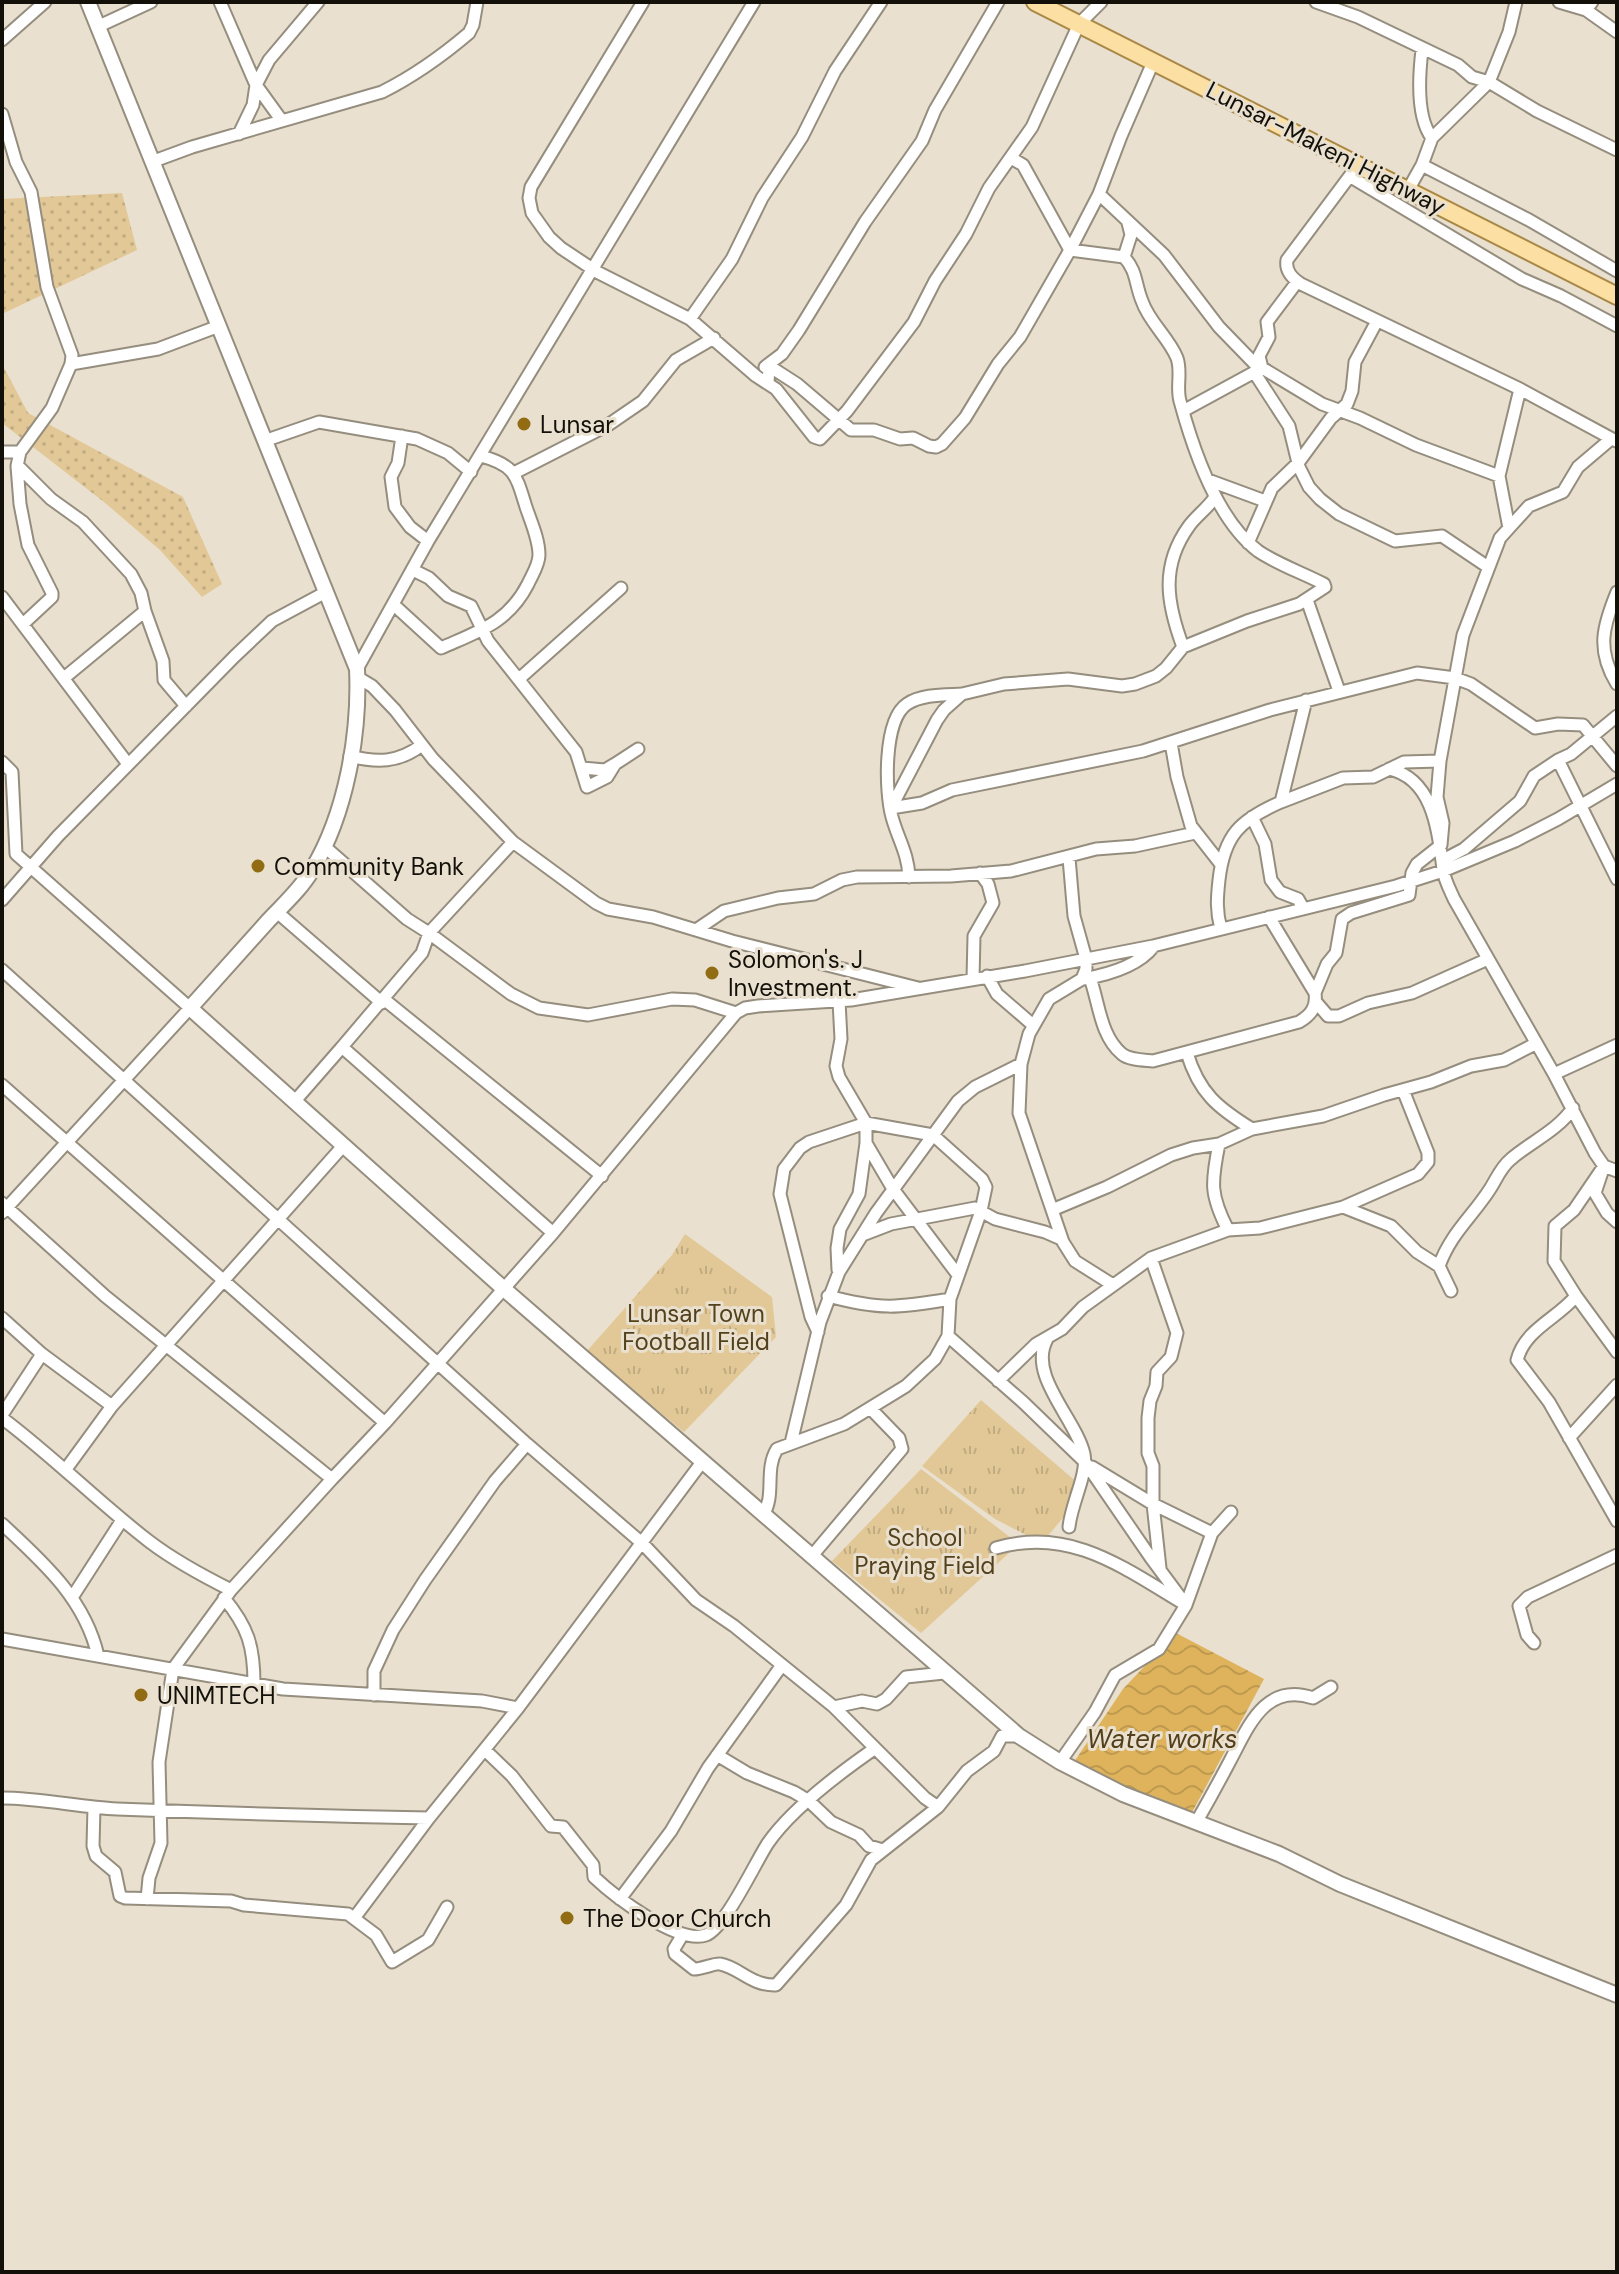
<svg xmlns="http://www.w3.org/2000/svg" width="1619" height="2274" viewBox="0 0 1619 2274" font-family="'DM Sans',sans-serif">
	<style>
		.grass { fill: url(#grass-dots) }
		.park { fill: url(#park-tufts) }
		.water { fill: url(#water-waves) }
		.lines { fill: none; stroke-linecap: round; stroke-linejoin: round }
		.minor-casing { stroke: #958d7e; stroke-width: 15 }
		.tertiary-casing { stroke: #958d7e; stroke-width: 18 }
		.primary-casing { stroke: #a98846; stroke-width: 20 }
		.minor { stroke: #fff; stroke-width: 11 }
		.tertiary { stroke: #fff; stroke-width: 14 }
		.primary { stroke: #fcdfa3; stroke-width: 16 }
		.poi-dot { fill: #916c12; stroke: #e9e0cf; stroke-width: 3 }
		.labels { text-anchor: middle; dominant-baseline: central; stroke-width: 6; stroke-linejoin: round; paint-order: stroke }
		.street-label { font-size: 24px; fill: #13100a; stroke: #e9e0cf }
		.poi-label { font-size: 24px; fill: #13100a; stroke: #e9e0cf; text-anchor: start }
		.park-label { font-size: 24px; fill: #53411c; stroke: #e9e0cf }
		.water-label { font-size: 26px; font-style: italic; fill: #53401b; stroke: #e9e0cf }
	</style>
	<defs>
		<pattern id="grass-dots" width="8" height="8" patternUnits="userSpaceOnUse" patternTransform="scale(2)"><rect width="8" height="8" fill="#e2c897"/><path d="M2 2h.1M6 6h.1" fill="none" stroke="#c1ab81" stroke-width="1.8" stroke-linecap="round"/></pattern>
		<pattern id="park-tufts" width="24" height="20" patternUnits="userSpaceOnUse" patternTransform="scale(2)"><rect width="24" height="20" fill="#e2c897"/><path d="M3 7l-1-3M5 7V3M7 7l1-3M15 17l-1-3M17 17v-4M19 17l1-3" fill="none" stroke="#c1ab81"/></pattern>
		<pattern id="water-waves" width="16" height="10" patternUnits="userSpaceOnUse" patternTransform="scale(2)"><rect width="16" height="10" fill="#deb35b"/><path d="M0 5q4-4 8 0t8 0" fill="none" stroke="#be994e"/></pattern>
	</defs>
	<rect width="100%" height="100%" fill="#e9e0cf"/>
	<path class="grass" d="M122 193 137 250 2 314V199Z
		M2 364 28 413 183 497 222 584 202 597 160 550 104 502 2 423Z"/>
	<path class="park" d="M685 1234 772 1297 776 1337 684 1432 586 1352 672 1255Z
		M981 1400 1086 1490 1042 1543 995 1519 922 1466Z
		M921 1469 1019 1544 921 1633 832 1561Z"/>
	<path class="water" d="M1176 1633 1264 1679 1189 1818 1070 1768 1123 1689Z"/>
	<g class="lines">
		<defs>
			<path id="minor" d="M220 2 256 85 253 105 239 134
				M643 2 531 187 529 198 532 213 549 237 561 248 597 272 690 319 756 376 776 389 814 437 820 439 847 411 914 322 935 281 966 234 989 188 1032 127 1079 24 1101 2
				M1316 2 1358 17 1458 65 1472 77 1489 82 1537 111 1617 150
				M1559 2 1586 10
				M1592 2 1586 10 1617 32
				M99 26 151 2
				M2 40 45 2
				M1422 50C1419 75 1416 117 1432 138
				M2 114 16 162 31 192 47 287 72 355 71 364 52 408 20 452 17 466 20 504 28 545 52 593V597L23 624
				M282 121 256 85 269 60 318 2
				M154 161 192 147 382 92C414 76 442 56 469 33L473 25 477 2
				M1422 165 1529 220 1617 271
				M1351 177 1522 279 1561 296 1617 326
				M1408 190 1422 165 1432 138 1489 82 1509 32 1516 2
				M1099 194 1164 255 1219 327 1254 363 1322 404 1360 418 1416 445 1499 476
				M1124 257 1131 235 1128 223
				M690 319 732 259 762 198 802 137 835 71 881 2
				M71 364 158 349 219 326
				M765 367 782 354 799 330 865 222 922 141 935 110 998 2
				M1254 372 1289 426 1299 467 1309 487 1320 499 1339 514 1395 541 1442 536 1488 567
				M768 383 769 366 797 384 851 430H874L900 439 913 438 929 446 936 447 942 444 965 418 998 364 1020 337 1070 250 1099 194 1121 136 1154 60
				M1520 389 1616 441
				M1183 411 1262 368 1259 356 1269 337 1267 322 1297 282
				M402 436 398 463 391 477 395 507 410 527 428 541
				M264 441 319 422 417 439 448 453 471 472
				M2 452H20
				M18 466 51 499 83 522 131 574 141 593 145 611 64 678
				M514 473 608 425 643 401 676 360 714 338
				M1208 480 1265 501
				M1509 528 1529 506 1563 492 1578 467 1611 439
				M1248 543 1272 488 1298 463 1331 418 1347 404 1352 391 1355 362 1377 321
				M413 570 429 578 448 596 471 606 488 641 576 752 587 787 607 777 615 764 638 749
				M1617 592C1603 626 1596 650 1617 684
				M2 597 128 764
				M1307 600 1339 691
				M394 605 441 648C479 631 508 623 528 584 532 575 539 565 539 555 539 539 531 522 526 507 516 475 515 465 481 456
				M145 611 163 661 164 680 186 706
				M1183 647C1167 604 1160 566 1189 526 1197 515 1208 508 1215 497
				M357 669 428 541 754 2
				M357 677 372 686 395 710 433 759 513 842 596 903 608 909 653 917 732 941 918 988
				M519 679 621 588
				M1171 743 1177 777 1191 826 1220 863
				M350 756C377 763 398 763 422 745
				M1558 760 1617 879
				M2 762 12 772 16 854 190 1008 2 1213
				M582 768 605 770 615 764
				M1389 769C1434 779 1438 832 1443 869 1444 879 1450 890 1454 899L1554 1074 1595 1153 1604 1166 1617 1171
				M1281 802 1343 778 1373 777 1404 762 1440 761
				M891 808 937 720 944 710 962 694 1004 684 1068 679 1122 686 1135 684 1156 676 1166 668 1183 647 1247 621 1299 604 1325 587 1324 584C1303 573 1277 564 1258 551 1217 520 1193 449 1180 401 1176 387 1182 372 1177 358 1169 338 1149 322 1142 301 1135 284 1137 271 1124 257L1070 250 1023 165 1011 158
				M891 808 922 803 952 790 1143 751 1270 710 1417 673 1455 678 1471 684 1535 728 1558 724 1583 725 1617 766
				M1252 817 1265 844 1271 880 1280 892 1298 899 1303 908
				M325 847 407 919 429 933 513 842
				M1069 858 1074 916 1086 959V969L1082 979 1049 999 1029 1034 1021 1064 1019 1113 1063 1242 1075 1261 1113 1285
				M1443 860 1464 849 1520 801 1534 776 1558 760 1571 754 1617 716
				M909 877C908 853 898 839 892 817 885 792 883 720 907 704 922 694 945 695 962 694
				M2 900 58 836 235 656 272 621 326 592
				M277 912 382 1003
				M1221 929C1216 911 1217 898 1219 880 1224 835 1240 820 1281 802L1306 700
				M696 930 724 911 778 898 814 894 842 880 857 877 951 876 1011 871 1096 849 1135 846 1195 833
				M2 970 527 1444 643 1544 696 1600 734 1626 834 1707 925 1798 938 1807 967 1771 994 1751 1002 1736H1019
				M987 976 997 994 1033 1025
				M1090 978C1099 1002 1100 1036 1122 1054 1129 1060 1144 1060 1153 1061L1299 1022C1311 1015 1317 1007 1315 993L1269 917
				M973 979 974 936 993 903 988 884 980 873
				M1083 979C1106 975 1138 966 1153 947
				M1315 993 1327 964 1336 953 1342 919 1351 913 1409 895 1412 873 1417 864 1441 845 1443 823 1437 797 1440 761 1463 635 1500 538 1509 528 1499 476 1520 389 1301 284C1292 278 1285 271 1287 260L1358 165
				M385 1000 602 1176
				M1316 1002 1328 1016H1339L1368 1003 1412 993 1488 959
				M1187 1053C1199 1093 1218 1108 1252 1129
				M1554 1074 1617 1045
				M2 1085 385 1423
				M294 1102 342 1047
				M866 1143 893 1189 958 1275
				M1219 1144C1211 1183 1210 1195 1228 1230
				M2 1203 105 1296 332 1479 231 1590C203 1576 175 1561 150 1542 99 1503 54 1457 2 1418
				M1343 1207 1391 1226 1417 1252 1439 1266
				M1052 1210 1107 1187 1171 1155 1193 1148 1219 1144 1252 1129 1323 1116 1384 1095 1431 1082 1471 1066 1504 1060 1535 1044
				M1617 1222 1607 1213 1595 1193 1604 1166 1574 1210 1555 1226 1554 1261 1576 1296C1557 1319 1525 1329 1517 1360L1549 1402 1617 1521
				M553 1233 342 1047 422 953 429 933 511 994 539 1008 588 1015 672 999 695 1000 736 1013
				M865 1234 891 1224 975 1208 995 1219 1045 1232 1061 1239
				M1151 1258 1177 1333 1171 1357 1157 1372 1156 1386 1150 1401 1148 1418V1453L1153 1466V1504L1160 1568
				M838 1270 837 1248 840 1229 859 1194 866 1143V1123L839 1077 836 1066 841 1039 839 1001
				M1451 1291 1439 1266C1451 1233 1472 1217 1490 1189 1497 1178 1501 1167 1511 1159 1532 1141 1557 1131 1573 1108
				M828 1296C880 1310 898 1308 950 1299
				M1576 1296 1617 1352
				M2 1318 42 1354 112 1406
				M948 1336 1024 1403 1085 1462 1151 1558 1186 1605 1159 1649 1115 1675 1095 1712 1060 1762
				M1047 1339C1027 1375 1076 1419 1084 1454 1088 1474 1071 1504 1069 1527
				M998 1381 1036 1344 1062 1329 1083 1307 1151 1258 1228 1230 1260 1228 1343 1207 1418 1174 1428 1162V1153L1403 1090
				M2 1415 42 1354
				M1569 1438 1617 1385
				M791 1443 820 1322 839 1272 876 1213 958 1101 975 1087 1021 1064
				M1092 1467 1153 1504 1212 1533
				M66 1469 112 1406 343 1146
				M332 1479 385 1423 553 1233 736 1013 745 1008 758 1006 851 1000 1025 971 1153 946 1396 886 1443 871 1515 841 1558 819 1617 784
				M763 1515C776 1495 764 1470 777 1449L844 1424 906 1386 935 1359 948 1336 950 1299 981 1211 986 1187 982 1179 933 1135 866 1123 809 1142 800 1148 784 1169 780 1194 811 1317 818 1332
				M2 1524C43 1562 85 1599 98 1656
				M996 1548C1071 1526 1125 1569 1186 1605L1212 1533 1231 1512
				M811 1557 902 1449 899 1438 870 1408
				M73 1596 122 1520
				M224 1598C248 1627 254 1646 254 1684
				M2 1639 283 1689 482 1701 518 1708 702 1462
				M1534 1643 1527 1635 1519 1606 1528 1597 1617 1555
				M374 1695V1671L393 1630 425 1580 495 1481 527 1444
				M834 1707 862 1701 877 1704 886 1699 906 1677 944 1673
				M485 1750 512 1776 551 1826 563 1827 593 1865 594 1877C614 1896 678 1945 706 1935 725 1928 756 1861 768 1843 791 1810 841 1772 874 1749
				M717 1755 747 1773 794 1792 809 1801 831 1822 859 1835 869 1846 883 1850
				M2 1798C40 1798 79 1807 117 1809 221 1813 325 1816 429 1818
				M94 1807 93 1846 96 1856 115 1872 120 1896 125 1898 231 1901 244 1905 348 1914 376 1935 392 1962 428 1940 447 1907
				M1197 1821C1209 1800 1220 1780 1231 1759 1249 1725 1266 1682 1313 1698L1331 1687
				M147 1899 149 1878 161 1843 159 1762 173 1669 231 1590
				M620 1899 671 1831 708 1768 782 1665
				M355 1917 429 1818 518 1708
				M683 1934 674 1949 675 1954 694 1969C702 1969 715 1963 720 1964 739 1967 751 1986 776 1985L846 1905 871 1860 938 1807"/>
			<path id="tertiary" d="M88 2 357 669C360 734 346 814 312 870 301 889 283 905 268 921 242 950 216 979 190 1008L504 1289 1019 1736 1060 1762 1123 1794 1279 1854 1340 1884 1617 1995"/>
			<path id="primary" d="M1035 2 1617 296"/>
		</defs>
		<use href="#minor" class="minor-casing"/>
		<use href="#tertiary" class="tertiary-casing"/>
		<use href="#primary" class="primary-casing"/>
		<use href="#minor" class="minor"/>
		<use href="#tertiary" class="tertiary"/>
		<use href="#primary" class="primary"/>
	</g>
	<g class="poi-dot">
		<circle cx="524" cy="424" r="8"/>
		<circle cx="258" cy="866" r="8"/>
		<circle cx="712" cy="973" r="8"/>
		<circle cx="141" cy="1695" r="8"/>
		<circle cx="567" cy="1918" r="8"/>
	</g>
	<g class="labels">
		<g class="street-label">
			<text transform="translate(1326 148) rotate(27)">Lunsar-Makeni Highway</text>
		</g>
		<g class="poi-label">
			<text x="540" y="424">Lunsar</text>
			<text x="274" y="866">Community Bank</text>
			<text x="728" y="959">Solomon's. J<tspan x="728" dy="28">Investment.</tspan></text>
			<text x="157" y="1695">UNIMTECH</text>
			<text x="583" y="1918">The Door Church</text>
		</g>
		<g class="park-label">
			<text x="696" y="1313">Lunsar Town<tspan x="696" dy="28">Football Field</tspan></text>
			<text x="925" y="1537">School<tspan x="925" dy="28">Praying Field</tspan></text>
		</g>
		<g class="water-label">
			<text x="1162" y="1739">Water works</text>
		</g>
	</g>
	<rect width="1619" height="2274" fill="none" stroke="#13100a" stroke-width="8"/>
</svg>
